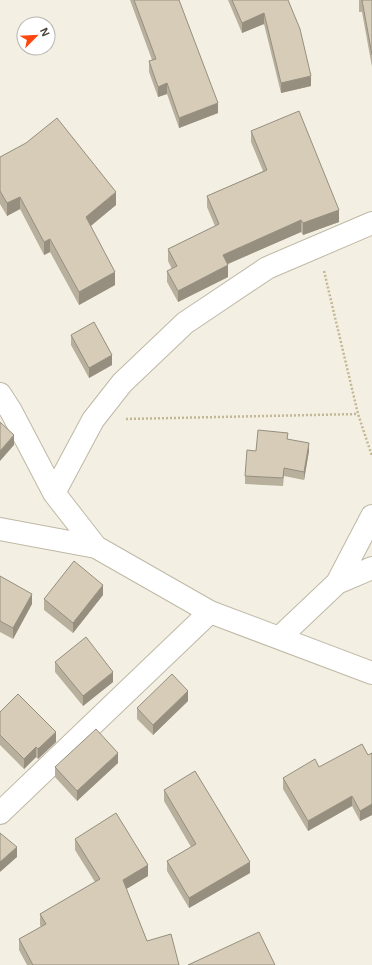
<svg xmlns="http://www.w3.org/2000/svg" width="372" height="965" viewBox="0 0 372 965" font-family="Arial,sans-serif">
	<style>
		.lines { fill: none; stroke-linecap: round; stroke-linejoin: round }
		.minor-casing { stroke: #bfb8a5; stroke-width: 24 }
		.path { stroke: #c3b694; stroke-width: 2.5; stroke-dasharray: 2 2; stroke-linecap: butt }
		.minor { stroke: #fff; stroke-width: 22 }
		.wall { fill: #b8af9d }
		.shaded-wall { fill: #968f80 }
		.building { fill: #d6ccb7; stroke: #968f80 }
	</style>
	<rect width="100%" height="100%" fill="#f3f0e3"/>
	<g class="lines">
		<defs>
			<path id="minor" d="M0 394 11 411 54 493 96 547
				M54 493 93 420 122 383 185 323 267 268 372 223
				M0 529 96 547 210 612 372 673
				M337 583 372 516
				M280 637 337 583 372 568
				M0 813 210 612"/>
		</defs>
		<use href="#minor" class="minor-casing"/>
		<path class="path" d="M324 271 358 414 372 456
			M126 419 358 414"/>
		<use href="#minor" class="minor"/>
	</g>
	<path class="wall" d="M130 0H179L218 113 179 128 167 94 158 97 149 72V61L152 60Z
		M228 0H288L311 86 281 93 264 24 242 33Z
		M359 0H372V67L362 12H359Z
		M251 131 339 222 303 235 301 232 228 264V277L178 302 167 282V271L172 269 168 261V249L215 226 207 207V196L263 171 251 142Z
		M0 157 116 205 90 226 115 285 79 305 50 252 44 255 20 209 7 216 0 204Z
		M71 335 112 365 89 378 71 345Z
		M288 439 309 451 304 480 284 476 283 486 245 484V476L256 451Z
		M0 576 32 604 13 639 0 632Z
		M103 595 73 633 44 610V599Z
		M55 662 113 682 83 706 55 672Z
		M188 701 153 735 137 719V708Z
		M0 712 56 742 38 759 36 757 24 769 0 745Z
		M372 753V815L360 821 352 806 308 831 283 789V778L319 767 368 755Z
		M118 763 77 801 55 777V767Z
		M164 790 250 873 189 908 167 871V861L191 847 164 801Z
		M75 839 148 876 126 889 147 941 179 965H27L19 950V939L41 927 40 925V914L95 882 75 850Z"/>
	<path class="shaded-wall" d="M264 13V24L242 33V23Z
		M311 76V86L281 93V83Z
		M167 83V94L158 97V87Z
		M218 103V113L179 128V118Z
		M116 192V205L86 230V217Z
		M20 197V209L7 216V203Z
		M339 210V222L303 235V223Z
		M301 220V232L223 266V255Z
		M50 239V252L44 255V242Z
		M228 265V277L178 302V291Z
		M115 272V285L79 305V292Z
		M112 355V365L89 378V368Z
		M14 435V445L0 461V451Z
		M309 443V451L304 480V472Z
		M103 585V595L73 633V623Z
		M32 594V604L13 639V628Z
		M113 672V682L83 706V696Z
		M188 691V701L153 735V725Z
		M56 732V742L38 759V749Z
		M36 747V757L24 769V759Z
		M118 753V763L77 801V791Z
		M352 796V806L308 831V821Z
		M372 804V815L360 821V811Z
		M17 847V857L0 872V862Z
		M250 862V873L189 908V898Z
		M148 865V876L123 891V880Z"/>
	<path class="building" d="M134 0H179L218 103 179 118 167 83 158 87 149 61 156 59Z
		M232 0H288L300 29 311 76 281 83 264 13 242 23Z
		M362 0H372V55Z
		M299 111 339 210 303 223 301 220 223 255 228 265 178 291 167 271 177 266 168 249 219 224 207 196 267 170 251 131Z
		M57 118 116 192 86 217 115 272 79 292 50 239 44 242 20 197 7 203 0 191V157L26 143Z
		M94 322 112 355 89 368 71 335Z
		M0 422 14 435 0 451Z
		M258 430 288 433 287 439 309 443 304 472 284 468 283 478 245 476 247 450 256 451Z
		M74 561 103 585 73 623 44 599Z
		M0 576 32 594 13 628 0 621Z
		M86 637 113 672 83 696 55 662Z
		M172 674 188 691 153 725 137 708Z
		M18 694 56 732 38 749 36 747 24 759 0 735V712Z
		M96 729 118 753 77 791 55 767Z
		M362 744 368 755 372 753V804L360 811 352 796 308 821 283 778 315 759 319 767Z
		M195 771 250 862 189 898 167 861 196 844 164 790Z
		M116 813 148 865 123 880 147 941 171 934 179 965H33L19 939 46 924 40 914 100 879 75 839Z
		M0 833 17 847 0 862Z
		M259 932 275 965H188Z"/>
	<g transform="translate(36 36) rotate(66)"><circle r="19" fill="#ffffff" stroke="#b5b3ad"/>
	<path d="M0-3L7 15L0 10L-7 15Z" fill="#ff460e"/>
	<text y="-6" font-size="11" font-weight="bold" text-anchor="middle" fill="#464033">N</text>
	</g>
</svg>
